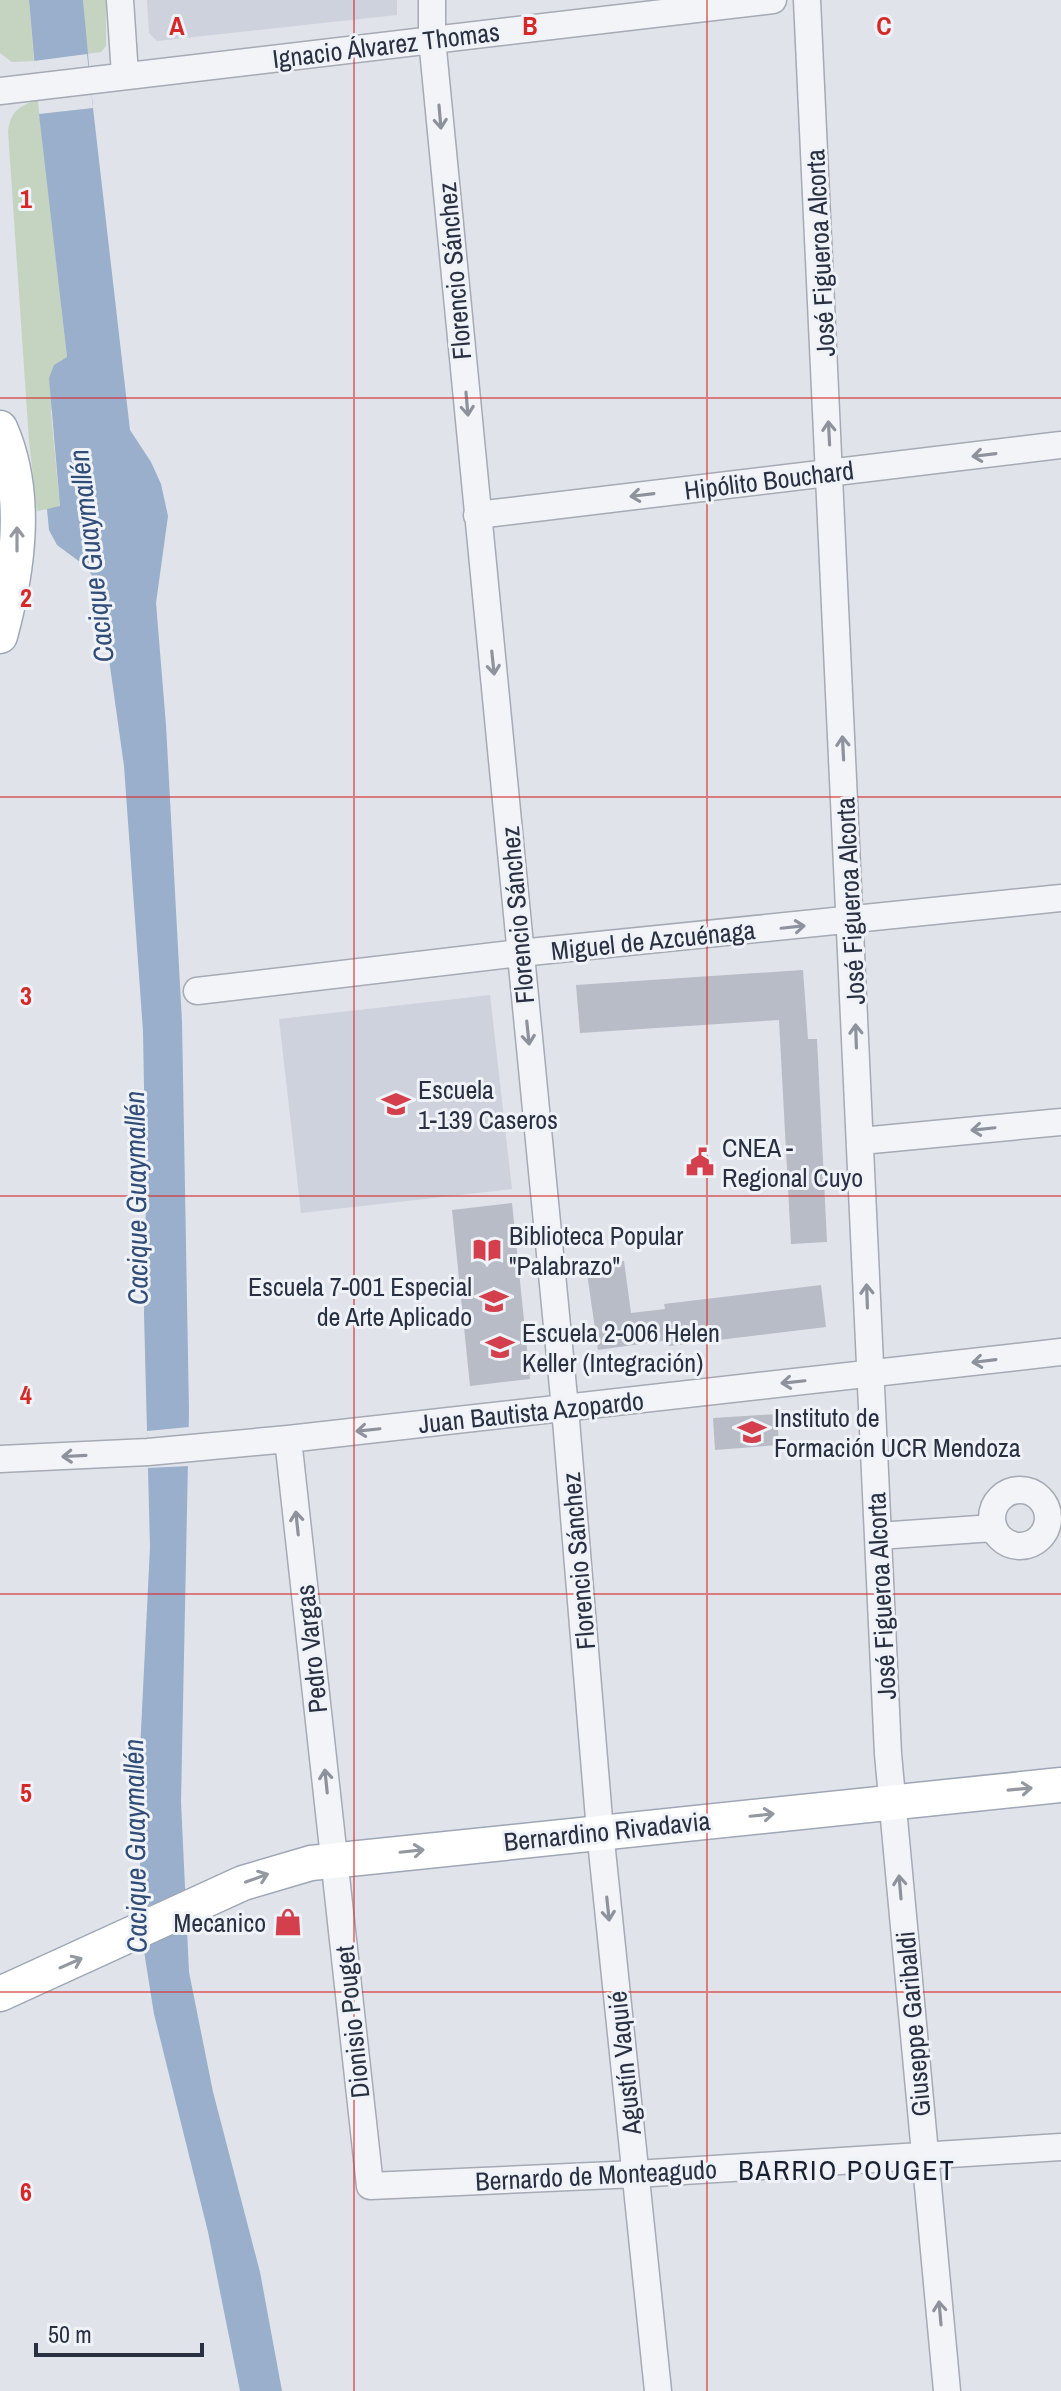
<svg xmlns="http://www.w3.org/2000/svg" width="1061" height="2391" viewBox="0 0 1061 2391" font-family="'Archivo Narrow',sans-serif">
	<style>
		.built { fill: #ced2dc }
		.green { fill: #c4d4c0 }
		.water { fill: #99afcb }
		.pier { fill: #e0e3e9 }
		.building { fill: #b7bcc7 }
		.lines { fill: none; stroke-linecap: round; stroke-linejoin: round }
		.minor-casing { stroke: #a5aab4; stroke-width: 29 }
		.major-casing { stroke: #9ea7b6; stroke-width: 37 }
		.minor { stroke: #f3f4f8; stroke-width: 26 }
		.major { stroke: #fff; stroke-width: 34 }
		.oneway { stroke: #8e929d }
		.oneway2 { stroke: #9498a0 }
		.grid { fill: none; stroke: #d62828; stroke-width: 2; stroke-opacity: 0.55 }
		.labels { text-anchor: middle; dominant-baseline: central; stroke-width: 6; stroke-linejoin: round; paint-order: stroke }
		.street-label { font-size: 26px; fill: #283042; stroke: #eff2f7 }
		.poi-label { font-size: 26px; fill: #283042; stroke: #eff2f7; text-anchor: start }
		.water-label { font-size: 28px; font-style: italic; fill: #304c77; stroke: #eff2f7 }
		.neighbourhood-label { font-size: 28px; letter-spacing: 2px; fill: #1a2132; stroke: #eff2f7 }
		.grid-label { font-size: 26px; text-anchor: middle; font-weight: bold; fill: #d62828; stroke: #eff2f7; stroke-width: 6; stroke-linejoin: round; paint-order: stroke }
	</style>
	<rect width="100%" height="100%" fill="#e0e3e9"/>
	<path class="built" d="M147 0H397V15L157 41 149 33Z
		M490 995 512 1189 301 1213 279 1019Z"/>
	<path class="green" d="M0 0H29L34 61 12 62 0 53Z
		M83 0H106V46L101 52 87 54Z
		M38 100 67 358 60 361 51 412 60 507 37 511 29 441 8 131C10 112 20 105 38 100Z"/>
	<path class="water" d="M29 0H83L93 108 130 430 151 462 161 484 168 516 156 603 166 725 182 1022 189 1412 181 1802 189 1972 213 2092 260 2272 282 2391H240L208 2232 154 2014 144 1951 140 1903V1751L150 1547 144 1314 146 1197 143 1031 124 766 108 652 101 627 95 579 84 565 57 545 49 530 47 509 60 506 49 378 54 365 67 357 39 114Z"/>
	<path class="pier" d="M87 54 93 108 39 114 34 61Z
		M189 1427V1466L148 1468 147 1431Z"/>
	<path class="building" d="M803 970 808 1039H817L827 1242 791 1244 779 1020 580 1033 576 985Z
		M512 1203 530 1379 470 1386 452 1210Z
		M624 1261 631 1313 665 1309 664 1304 821 1285 826 1327 669 1346V1340L598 1350 586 1266Z
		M777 1414 779 1445 715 1450 713 1418Z"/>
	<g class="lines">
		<defs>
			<path id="minor" d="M120 0 125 75
				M432 0V39L565 1408 600 1831 658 2391
				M807 0 888 1754 947 2391
				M0 91 773 0
				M477 515 1061 445
				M197 991 520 953 1061 898
				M861 1141 1061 1122
				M288 1439 370 2186 636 2174 1061 2147
				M0 1459 148 1452 288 1439 1061 1352
				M992 1518a28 28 0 1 1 56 0a28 28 0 1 1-56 0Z
				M878 1536 993 1528"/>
			<path id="major" d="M0 428C29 493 18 570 0 636
				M0 1994 243 1883 311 1863 1061 1785"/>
		</defs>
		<use href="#minor" class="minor-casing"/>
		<use href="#major" class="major-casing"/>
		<use href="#minor" class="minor"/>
		<use href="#major" class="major"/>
	</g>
	<defs><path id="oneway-shaft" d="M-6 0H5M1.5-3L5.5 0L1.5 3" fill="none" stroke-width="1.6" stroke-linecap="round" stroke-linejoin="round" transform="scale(2)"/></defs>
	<g class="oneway">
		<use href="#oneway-shaft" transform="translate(440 117) rotate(85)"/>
		<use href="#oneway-shaft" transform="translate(467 404) rotate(85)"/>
		<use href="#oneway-shaft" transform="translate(829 433) rotate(-93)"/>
		<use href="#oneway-shaft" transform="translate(984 455) rotate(173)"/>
		<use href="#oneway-shaft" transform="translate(642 495) rotate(173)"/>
		<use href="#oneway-shaft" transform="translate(493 663) rotate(84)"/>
		<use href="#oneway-shaft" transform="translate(843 748) rotate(-93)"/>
		<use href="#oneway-shaft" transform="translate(793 927) rotate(-6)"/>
		<use href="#oneway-shaft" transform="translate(528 1033) rotate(84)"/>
		<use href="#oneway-shaft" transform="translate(856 1036) rotate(-92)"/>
		<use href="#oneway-shaft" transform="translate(983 1129) rotate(174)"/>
		<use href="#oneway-shaft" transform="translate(867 1296) rotate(-92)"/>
		<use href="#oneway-shaft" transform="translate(984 1361) rotate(173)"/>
		<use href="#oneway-shaft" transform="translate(793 1382) rotate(174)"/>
		<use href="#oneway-shaft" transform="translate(368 1430) rotate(174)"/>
		<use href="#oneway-shaft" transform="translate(74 1456) rotate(177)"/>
		<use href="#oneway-shaft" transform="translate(297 1523) rotate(-96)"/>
		<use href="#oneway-shaft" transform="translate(326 1781) rotate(-96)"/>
		<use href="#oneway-shaft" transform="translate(900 1887) rotate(-95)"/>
		<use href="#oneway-shaft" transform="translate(608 1909) rotate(84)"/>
		<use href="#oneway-shaft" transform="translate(940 2313) rotate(-95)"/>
	</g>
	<g class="oneway2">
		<use href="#oneway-shaft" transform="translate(17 539) rotate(-90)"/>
		<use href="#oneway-shaft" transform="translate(1020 1789) rotate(-5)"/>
		<use href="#oneway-shaft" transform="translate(762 1815) rotate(-6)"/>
		<use href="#oneway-shaft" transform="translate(412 1851) rotate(-6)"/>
		<use href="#oneway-shaft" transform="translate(257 1878) rotate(-20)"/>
		<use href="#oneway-shaft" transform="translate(71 1963) rotate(-24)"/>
	</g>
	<path class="grid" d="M354 0V2391M707 0V2391M0 398H1061M0 797H1061M0 1196H1061M0 1594H1061M0 1992H1061"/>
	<defs>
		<symbol id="school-bare" viewBox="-9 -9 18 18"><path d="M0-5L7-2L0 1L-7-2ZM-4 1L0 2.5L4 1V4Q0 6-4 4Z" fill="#d43f4e" stroke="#eff2f7" stroke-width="2.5" paint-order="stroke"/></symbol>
		<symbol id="civic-bare" viewBox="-9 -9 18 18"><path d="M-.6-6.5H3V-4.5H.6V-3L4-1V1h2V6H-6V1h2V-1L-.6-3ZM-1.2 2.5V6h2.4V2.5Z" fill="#d43f4e" stroke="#eff2f7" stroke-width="2.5" paint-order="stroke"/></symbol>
		<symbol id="library-bare" viewBox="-9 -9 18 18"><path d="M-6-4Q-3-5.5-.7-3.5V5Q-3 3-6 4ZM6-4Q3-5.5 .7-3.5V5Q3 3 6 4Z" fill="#d43f4e" stroke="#eff2f7" stroke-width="2.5" paint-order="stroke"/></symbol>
		<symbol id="university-bare" viewBox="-9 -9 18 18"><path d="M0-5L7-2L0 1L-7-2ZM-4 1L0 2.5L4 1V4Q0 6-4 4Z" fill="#d43f4e" stroke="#eff2f7" stroke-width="2.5" paint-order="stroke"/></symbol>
		<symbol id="shop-bare" viewBox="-9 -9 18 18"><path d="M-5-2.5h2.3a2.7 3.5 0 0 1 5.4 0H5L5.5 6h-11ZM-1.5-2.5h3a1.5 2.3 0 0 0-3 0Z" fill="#d43f4e" stroke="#eff2f7" stroke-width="2.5" paint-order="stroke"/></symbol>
	</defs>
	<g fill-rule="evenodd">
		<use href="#school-bare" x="376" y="1084" width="40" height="40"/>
		<use href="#civic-bare" x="680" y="1142" width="40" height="40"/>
		<use href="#library-bare" x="467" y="1230" width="40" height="40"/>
		<use href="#school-bare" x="474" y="1281" width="40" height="40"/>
		<use href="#school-bare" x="480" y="1327" width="40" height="40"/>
		<use href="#university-bare" x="732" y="1412" width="40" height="40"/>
		<use href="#shop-bare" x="268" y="1902" width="40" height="40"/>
	</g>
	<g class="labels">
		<g class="street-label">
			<text transform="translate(386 45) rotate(-7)">Ignacio Álvarez Thomas</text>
			<text transform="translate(820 253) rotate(-93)">José Figueroa Alcorta</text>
			<text transform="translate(454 271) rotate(-95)">Florencio Sánchez</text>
			<text transform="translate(769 480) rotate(-7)">Hipólito Bouchard</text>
			<text transform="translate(850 901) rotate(-93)">José Figueroa Alcorta</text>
			<text transform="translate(517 915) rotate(-95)">Florencio Sánchez</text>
			<text transform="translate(653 940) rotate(-6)">Miguel de Azcuénaga</text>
			<text transform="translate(531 1412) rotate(-6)">Juan Bautista Azopardo</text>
			<text transform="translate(578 1561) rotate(-95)">Florencio Sánchez</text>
			<text transform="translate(881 1596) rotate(-93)">José Figueroa Alcorta</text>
			<text transform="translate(311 1649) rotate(-96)">Pedro Vargas</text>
			<text transform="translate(607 1831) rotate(-6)">Bernardino Rivadavia</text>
			<text transform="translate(352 2022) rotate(-96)">Dionisio Pouget</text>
			<text transform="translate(913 2024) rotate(-95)">Giuseppe Garibaldi</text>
			<text transform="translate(624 2063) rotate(-96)">Agustín Vaquié</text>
			<text transform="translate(596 2175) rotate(-3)">Bernardo de Monteagudo</text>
		</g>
		<g class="poi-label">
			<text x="418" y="1089">Escuela<tspan x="418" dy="30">1-139 Caseros</tspan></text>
			<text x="722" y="1147">CNEA -<tspan x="722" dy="30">Regional Cuyo</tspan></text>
			<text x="509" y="1235">Biblioteca Popular<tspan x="509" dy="30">"Palabrazo"</tspan></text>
			<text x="472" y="1286" text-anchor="end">Escuela 7-001 Especial<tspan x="472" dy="30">de Arte Aplicado</tspan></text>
			<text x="522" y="1332">Escuela 2-006 Helen<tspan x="522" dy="30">Keller (Integración)</tspan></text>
			<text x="774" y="1417">Instituto de<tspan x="774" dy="30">Formación UCR Mendoza</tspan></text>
			<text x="266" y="1922" text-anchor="end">Mecanico</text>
		</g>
		<g class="water-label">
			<text transform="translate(91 556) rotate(-97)">Cacique Guaymallén</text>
			<text transform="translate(136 1198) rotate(-91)">Cacique Guaymallén</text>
			<text transform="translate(135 1846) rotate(-91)">Cacique Guaymallén</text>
		</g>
		<g class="neighbourhood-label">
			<text x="847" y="2170">BARRIO POUGET</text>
		</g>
	</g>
	<g class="grid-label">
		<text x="177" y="35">A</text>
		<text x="530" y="35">B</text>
		<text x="884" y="35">C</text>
		<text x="26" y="208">1</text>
		<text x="26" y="607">2</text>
		<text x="26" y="1005">3</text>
		<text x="26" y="1404">4</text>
		<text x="26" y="1802">5</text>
		<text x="26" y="2201">6</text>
	</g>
	<path d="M36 2343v12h166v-12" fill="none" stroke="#283042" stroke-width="4"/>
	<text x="48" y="2343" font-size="24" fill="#283042" stroke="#eff2f7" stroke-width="6" paint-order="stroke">50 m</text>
</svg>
